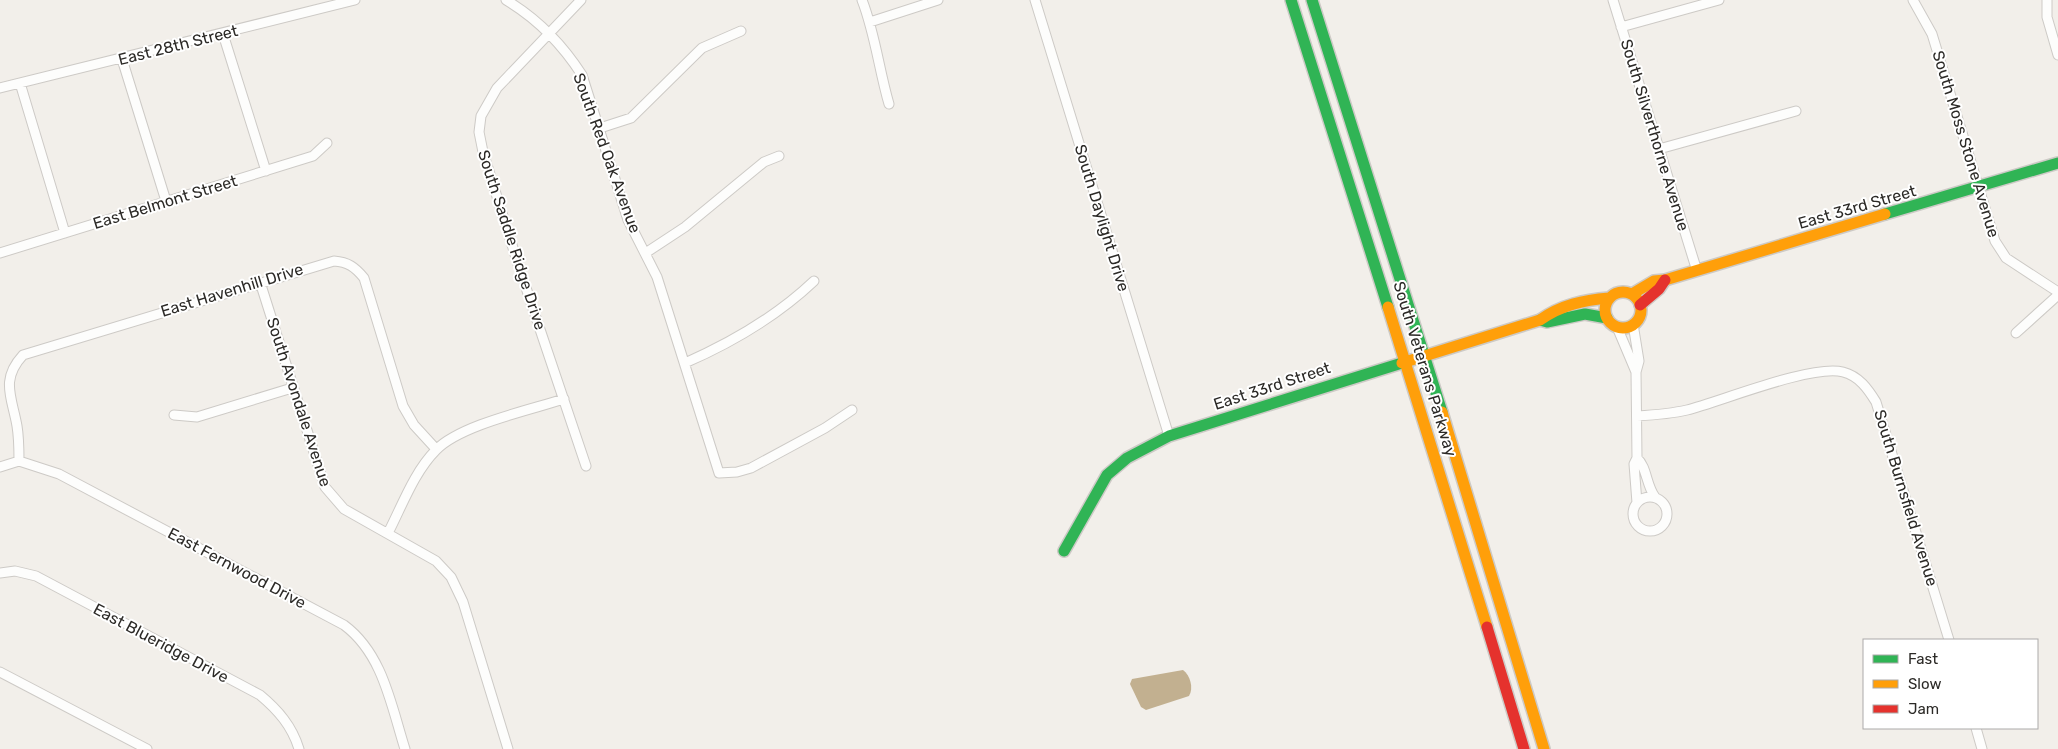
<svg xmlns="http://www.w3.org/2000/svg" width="2058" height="749" viewBox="0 0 2058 749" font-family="Rubik,sans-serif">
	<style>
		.water { fill: #c2b090 }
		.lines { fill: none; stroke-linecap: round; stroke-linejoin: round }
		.street-casing { stroke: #cdcac6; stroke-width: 11 }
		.fast-casing { stroke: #cdcac6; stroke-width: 14 }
		.slow-casing { stroke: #cdcac6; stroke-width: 14 }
		.jam-casing { stroke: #cdcac6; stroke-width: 14 }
		.street { stroke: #fdfdfc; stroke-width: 9 }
		.fast { stroke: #30b455; stroke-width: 11 }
		.slow { stroke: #ff9f0a; stroke-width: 11 }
		.jam { stroke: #e5322d; stroke-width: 11 }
		.labels { text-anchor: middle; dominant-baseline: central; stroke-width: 4; stroke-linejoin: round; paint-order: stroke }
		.street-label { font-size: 16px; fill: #2c2a27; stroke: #fff }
	</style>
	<rect width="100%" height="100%" fill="#f2efea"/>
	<path class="water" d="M1183 670C1190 675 1194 688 1189 696L1146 710 1141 707 1130 684 1132 679Z"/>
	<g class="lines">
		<defs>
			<path id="street" d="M506 0C538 19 562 44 582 75L628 220 657 277 719 473 737 472 751 468 825 428 852 410
				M581 0 497 88 481 116 479 132 483 152 518 264 586 466
				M862 0C875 33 879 70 889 104
				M1035 0 1169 436
				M1613 0 1697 271
				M1913 0 1932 34 1995 241 2006 258 2058 292
				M2047 0V17L2058 55
				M870 22 938 0
				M1621 27 1719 0
				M223 34 266 171
				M122 59 166 201
				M20 83 65 233
				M0 88 355 0
				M600 128 631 118 702 48 741 31
				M1659 149 1796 111
				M647 252 685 227 764 162 779 156
				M0 253 313 156 327 143
				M260 282 325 487 344 509 436 561 451 577 463 602 508 749
				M1633 324 1639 361 1636 372 1637 458 1634 464 1637 503
				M1617 327 1636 372
				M2016 333 2058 295
				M685 363C733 342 776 317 814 281
				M174 415 197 417 292 388
				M1637 416C1654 415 1670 414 1687 410 1722 401 1812 364 1843 372 1859 376 1868 389 1876 402L1949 640
				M1637 458C1647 467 1646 485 1655 497
				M19 461C19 450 19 438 17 426 12 397 0 380 23 355L334 261C348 262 355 267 364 278L403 406 414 425 436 449
				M0 467 19 461 59 474 344 625C383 654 391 705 405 749
				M1633 514a17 17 0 1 1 34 0a17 17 0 1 1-34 0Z
				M388 533C402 506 414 472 436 450 460 425 530 410 564 399
				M0 573 15 571 36 576 260 695C278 710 292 726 299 749
				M0 672 147 749
				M1976 728 1982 749"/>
			<path id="fast" d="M1291 0 1388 307
				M1312 0 1442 412
				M1885 214 2058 163
				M1540 320 1547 322 1585 314 1607 318
				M1064 551 1107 475 1127 458 1169 436 1402 363"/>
			<path id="slow" d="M1605 310a18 18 0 1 1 36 0a18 18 0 1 1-36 0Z
				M1632 294 1654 281 1665 280 1885 214
				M1388 307 1487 627
				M1402 363 1540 320C1561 305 1584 300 1609 298
				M1442 412 1544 749"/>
			<path id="jam" d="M1640 305 1659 289 1665 280
				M1487 627 1524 749"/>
		</defs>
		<use href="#street" class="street-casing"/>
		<use href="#fast" class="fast-casing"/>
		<use href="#slow" class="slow-casing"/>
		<use href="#jam" class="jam-casing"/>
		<use href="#street" class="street"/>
		<use href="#fast" class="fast"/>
		<use href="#slow" class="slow"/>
		<use href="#jam" class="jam"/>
	</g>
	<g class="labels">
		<g class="street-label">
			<text transform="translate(178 45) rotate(-14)">East 28th Street</text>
			<text transform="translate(1655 135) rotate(73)">South Silverthorne Avenue</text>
			<text transform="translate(1966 144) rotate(73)">South Moss Stone Avenue</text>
			<text transform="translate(607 153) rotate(70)">South Red Oak Avenue</text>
			<text transform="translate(165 202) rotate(-17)">East Belmont Street</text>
			<text transform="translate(1857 207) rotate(-16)">East 33rd Street</text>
			<text transform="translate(1102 218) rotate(73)">South Daylight Drive</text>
			<text transform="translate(512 240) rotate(72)">South Saddle Ridge Drive</text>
			<text transform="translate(232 290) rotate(-17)">East Havenhill Drive</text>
			<text transform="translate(1425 369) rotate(73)">South Veterans Parkway</text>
			<text transform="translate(1272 386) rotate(-18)">East 33rd Street</text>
			<text transform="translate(299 402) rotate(72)">South Avondale Avenue</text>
			<text transform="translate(1906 498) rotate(73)">South Burnsfield Avenue</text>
			<text transform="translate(237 568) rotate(28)">East Fernwood Drive</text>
			<text transform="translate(161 643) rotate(28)">East Blueridge Drive</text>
		</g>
	</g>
	<rect x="1863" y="639" width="175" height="90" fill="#ffffff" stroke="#abaaa9"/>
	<rect x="1873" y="655" width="25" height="8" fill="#30b455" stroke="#abaaa9"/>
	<text x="1908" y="664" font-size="15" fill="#2c2a27">Fast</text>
	<rect x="1873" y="680" width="25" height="8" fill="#ff9f0a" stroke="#abaaa9"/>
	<text x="1908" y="689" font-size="15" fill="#2c2a27">Slow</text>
	<rect x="1873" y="705" width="25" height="8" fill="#e5322d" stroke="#abaaa9"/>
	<text x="1908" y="714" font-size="15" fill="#2c2a27">Jam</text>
</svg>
